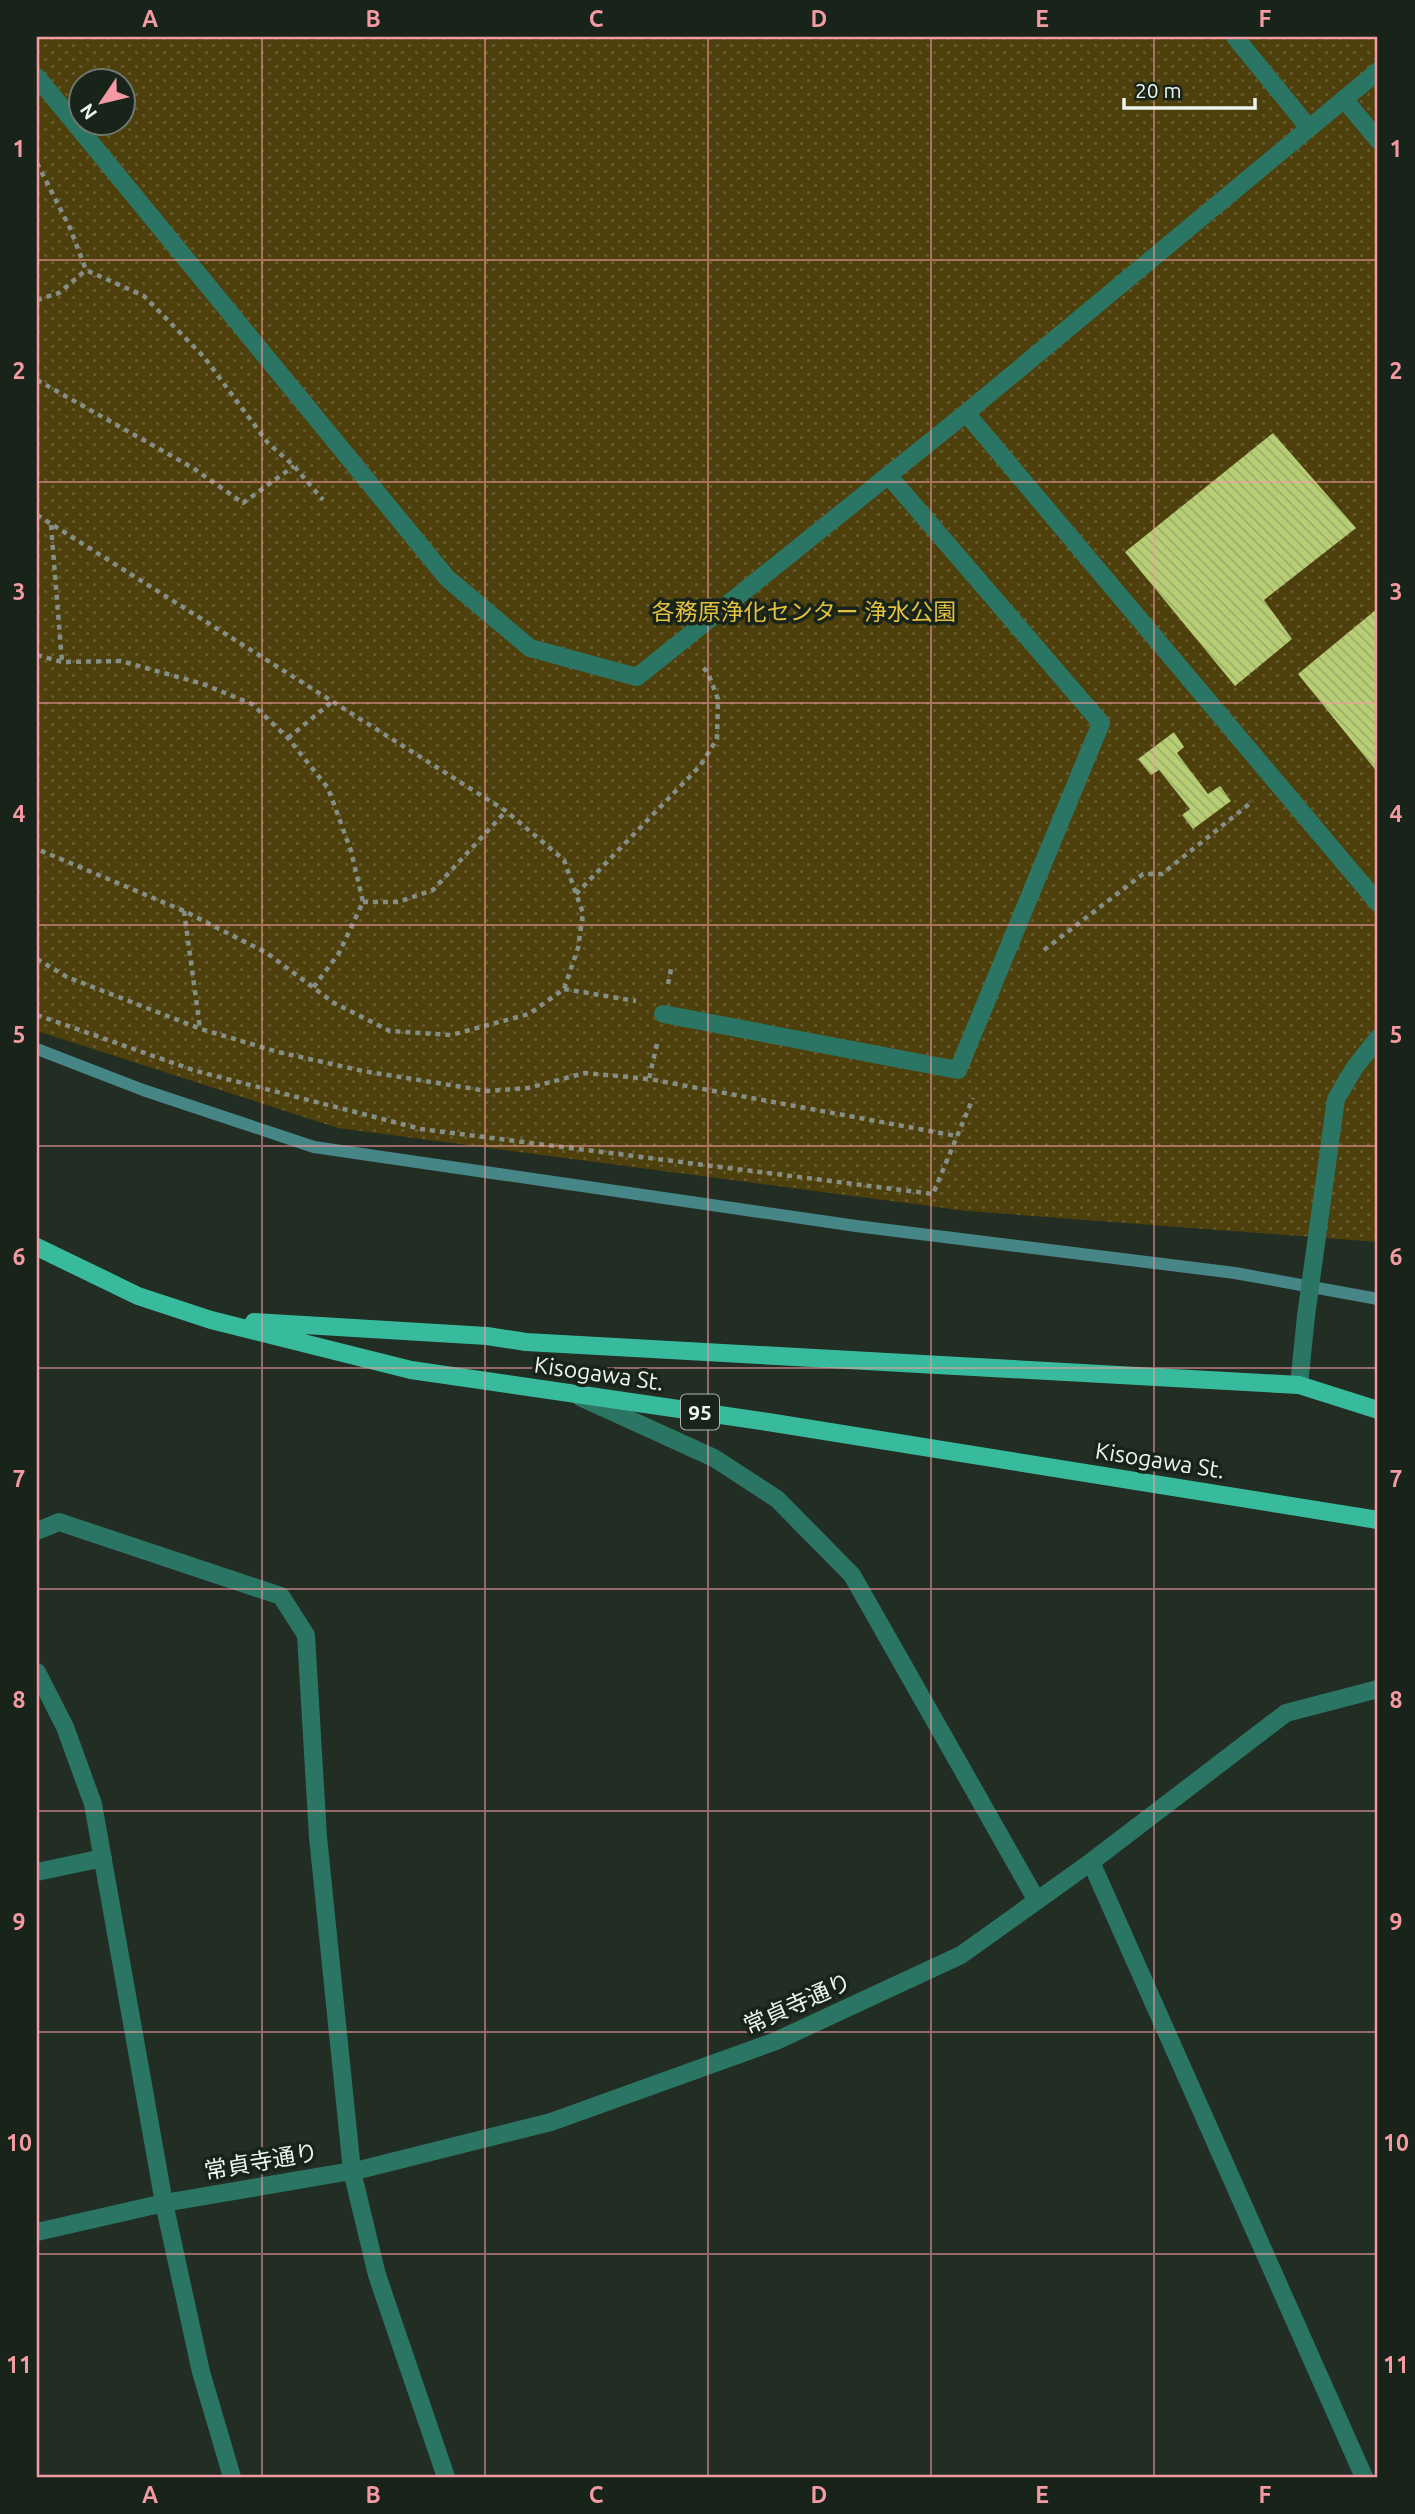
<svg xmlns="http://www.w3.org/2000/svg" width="1415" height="2514" viewBox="0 0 1415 2514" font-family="Ubuntu,'Noto Sans JP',sans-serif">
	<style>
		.park { fill: url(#park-dots); fill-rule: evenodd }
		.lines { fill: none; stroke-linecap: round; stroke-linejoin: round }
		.stream { stroke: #478686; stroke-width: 12 }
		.building { fill: url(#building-back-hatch) }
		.path { stroke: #868f87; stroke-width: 4.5; stroke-dasharray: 5 5; stroke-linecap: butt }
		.lane { stroke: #2a7563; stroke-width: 18 }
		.street { stroke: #2a7563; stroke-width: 18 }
		.primary { stroke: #37bb9c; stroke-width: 18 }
		.grid { fill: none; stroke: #f49aa2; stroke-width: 2; stroke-opacity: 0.55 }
		.labels { text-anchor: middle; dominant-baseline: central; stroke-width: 7; stroke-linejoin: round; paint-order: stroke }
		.shield { fill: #182319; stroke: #aeb6ae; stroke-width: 2 }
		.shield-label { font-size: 21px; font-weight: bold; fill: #eef5ee }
		.park-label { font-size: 23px; fill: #e4c240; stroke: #182319 }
		.street-label { font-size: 23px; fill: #eef5ee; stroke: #182319 }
		.neatline { fill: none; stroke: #f49aa2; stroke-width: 2.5 }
		.grid-label { font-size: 23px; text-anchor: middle; font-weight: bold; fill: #f49aa2 }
	</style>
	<defs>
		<pattern id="park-dots" width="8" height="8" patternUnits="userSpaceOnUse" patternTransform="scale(1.75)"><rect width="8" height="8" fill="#4d400c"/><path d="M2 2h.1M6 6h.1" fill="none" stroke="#675c30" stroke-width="1.8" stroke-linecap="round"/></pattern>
		<pattern id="building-back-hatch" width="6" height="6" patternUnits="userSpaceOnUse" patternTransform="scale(1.75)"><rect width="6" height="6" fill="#b8ce75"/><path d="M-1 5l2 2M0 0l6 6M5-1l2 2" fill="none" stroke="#9cad6a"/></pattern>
	</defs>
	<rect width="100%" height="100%" fill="#222d23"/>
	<path class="park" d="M37 37H1378V1242L967 1211 338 1128 37 1031ZM80 80H122V122H80Z"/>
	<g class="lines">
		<path class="stream" d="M37 1049 143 1090 314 1147 856 1226 1235 1273 1378 1299"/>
	</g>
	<path class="building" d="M1273 433 1356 528 1264 600 1292 639 1235 686 1125 552Z
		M1378 608V773L1298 674Z
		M1174 732 1184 747 1177 753 1208 794 1220 786 1231 801 1193 829 1182 815 1190 809 1159 770 1151 775 1138 759Z"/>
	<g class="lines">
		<path class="path" d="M37 163 70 228 86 270 144 296 204 357 268 443 294 466 323 500
			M37 300 59 293 86 270
			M37 380 193 468 243 503 294 466
			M37 515 506 811 564 860 583 913 578 948 564 989 529 1014 451 1035 390 1031 334 1003 267 953 184 911 37 849
			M51 525 62 662
			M37 655 62 662 121 661 203 684 252 704 288 738 328 788 351 851 363 902 339 953 313 988
			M288 738 333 701
			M576 894 700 766 717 739 718 699 708 673 701 665
			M363 902H398L433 890 506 811
			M184 911 200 1028
			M1044 950 1143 874H1162L1253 801
			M37 959 67 977 201 1029 278 1052 363 1071 487 1091 528 1088 585 1073 649 1079
			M668 984 671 969
			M564 989 636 1001
			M37 1015 196 1071 421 1129 933 1194 973 1098
			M657 1044 649 1079 957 1136"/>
		<path class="lane" d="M1235 37 1309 128
			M37 77 447 578 530 648 637 677 966 413 1378 71
			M1344 99 1378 140
			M966 413 1378 903
			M663 1014 958 1070 1101 723 888 475
			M1299 1385 1306 1316 1336 1099 1355 1067 1378 1038
			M37 1531 59 1522 281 1596 306 1635 318 1837"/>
		<path class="street" d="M580 1397 714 1458 777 1499 852 1575 1037 1901
			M37 1672 65 1727 93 1804 164 2203 201 2372 232 2477
			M318 1837 352 2171 377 2275 446 2477
			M1091 1862 1364 2477
			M37 1872 103 1858
			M37 2232 164 2203 363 2169 551 2122 776 2041 961 1955 1091 1862 1286 1713 1378 1689"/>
		<path class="primary" d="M37 1247 138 1296 211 1320 411 1370 768 1422 1378 1520
			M254 1322 487 1336 526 1342 1299 1385 1378 1410"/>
	</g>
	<path class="grid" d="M262 37V2477M485 37V2477M708 37V2477M931 37V2477M1154 37V2477M37 260H1378M37 482H1378M37 703H1378M37 925H1378M37 1146H1378M37 1368H1378M37 1589H1378M37 1811H1378M37 2032H1378M37 2254H1378"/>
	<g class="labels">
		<rect class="shield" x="681" y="1394.5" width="38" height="35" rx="5"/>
		<g class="shield-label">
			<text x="700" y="1412">95</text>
		</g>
		<g class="park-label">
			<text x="804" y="611">各務原浄化センター 浄水公園</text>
		</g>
		<g class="street-label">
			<text transform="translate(599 1373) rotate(8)">Kisogawa St.</text>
			<text transform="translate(1160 1460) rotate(9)">Kisogawa St.</text>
			<text transform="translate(797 2003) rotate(-24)">常貞寺通り</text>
			<text transform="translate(261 2161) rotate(-10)">常貞寺通り</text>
		</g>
	</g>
	<rect width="1415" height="2514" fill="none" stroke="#182319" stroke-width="77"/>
	<g transform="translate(102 102) rotate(235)"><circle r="33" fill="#182319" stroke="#6e776e" stroke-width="2"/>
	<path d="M0-5L12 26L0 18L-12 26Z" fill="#f49aa2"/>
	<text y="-10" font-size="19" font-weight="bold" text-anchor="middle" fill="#eef5ee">N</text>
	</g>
	<path d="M1124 98v10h131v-10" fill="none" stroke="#eef5ee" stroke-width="3.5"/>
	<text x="1135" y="98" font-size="21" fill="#eef5ee" stroke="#182319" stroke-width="5" paint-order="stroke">20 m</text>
	<rect x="38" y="38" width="1338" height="2438" class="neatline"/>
	<g class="grid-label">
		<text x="150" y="27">A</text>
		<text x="373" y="27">B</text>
		<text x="596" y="27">C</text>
		<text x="819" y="27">D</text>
		<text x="1042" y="27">E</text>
		<text x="1265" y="27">F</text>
		<text x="19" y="157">1</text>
		<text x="1396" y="157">1</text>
		<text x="19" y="379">2</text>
		<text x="1396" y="379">2</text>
		<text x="19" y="600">3</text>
		<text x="1396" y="600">3</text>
		<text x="19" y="822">4</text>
		<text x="1396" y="822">4</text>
		<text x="19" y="1043">5</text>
		<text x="1396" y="1043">5</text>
		<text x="19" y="1265">6</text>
		<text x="1396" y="1265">6</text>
		<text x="19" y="1487">7</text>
		<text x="1396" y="1487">7</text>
		<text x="19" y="1708">8</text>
		<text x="1396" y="1708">8</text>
		<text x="19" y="1930">9</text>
		<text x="1396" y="1930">9</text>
		<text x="19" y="2151">10</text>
		<text x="1396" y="2151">10</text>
		<text x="19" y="2373">11</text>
		<text x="1396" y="2373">11</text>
		<text x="150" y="2503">A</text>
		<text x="373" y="2503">B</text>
		<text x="596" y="2503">C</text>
		<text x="819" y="2503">D</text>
		<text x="1042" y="2503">E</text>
		<text x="1265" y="2503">F</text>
	</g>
</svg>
